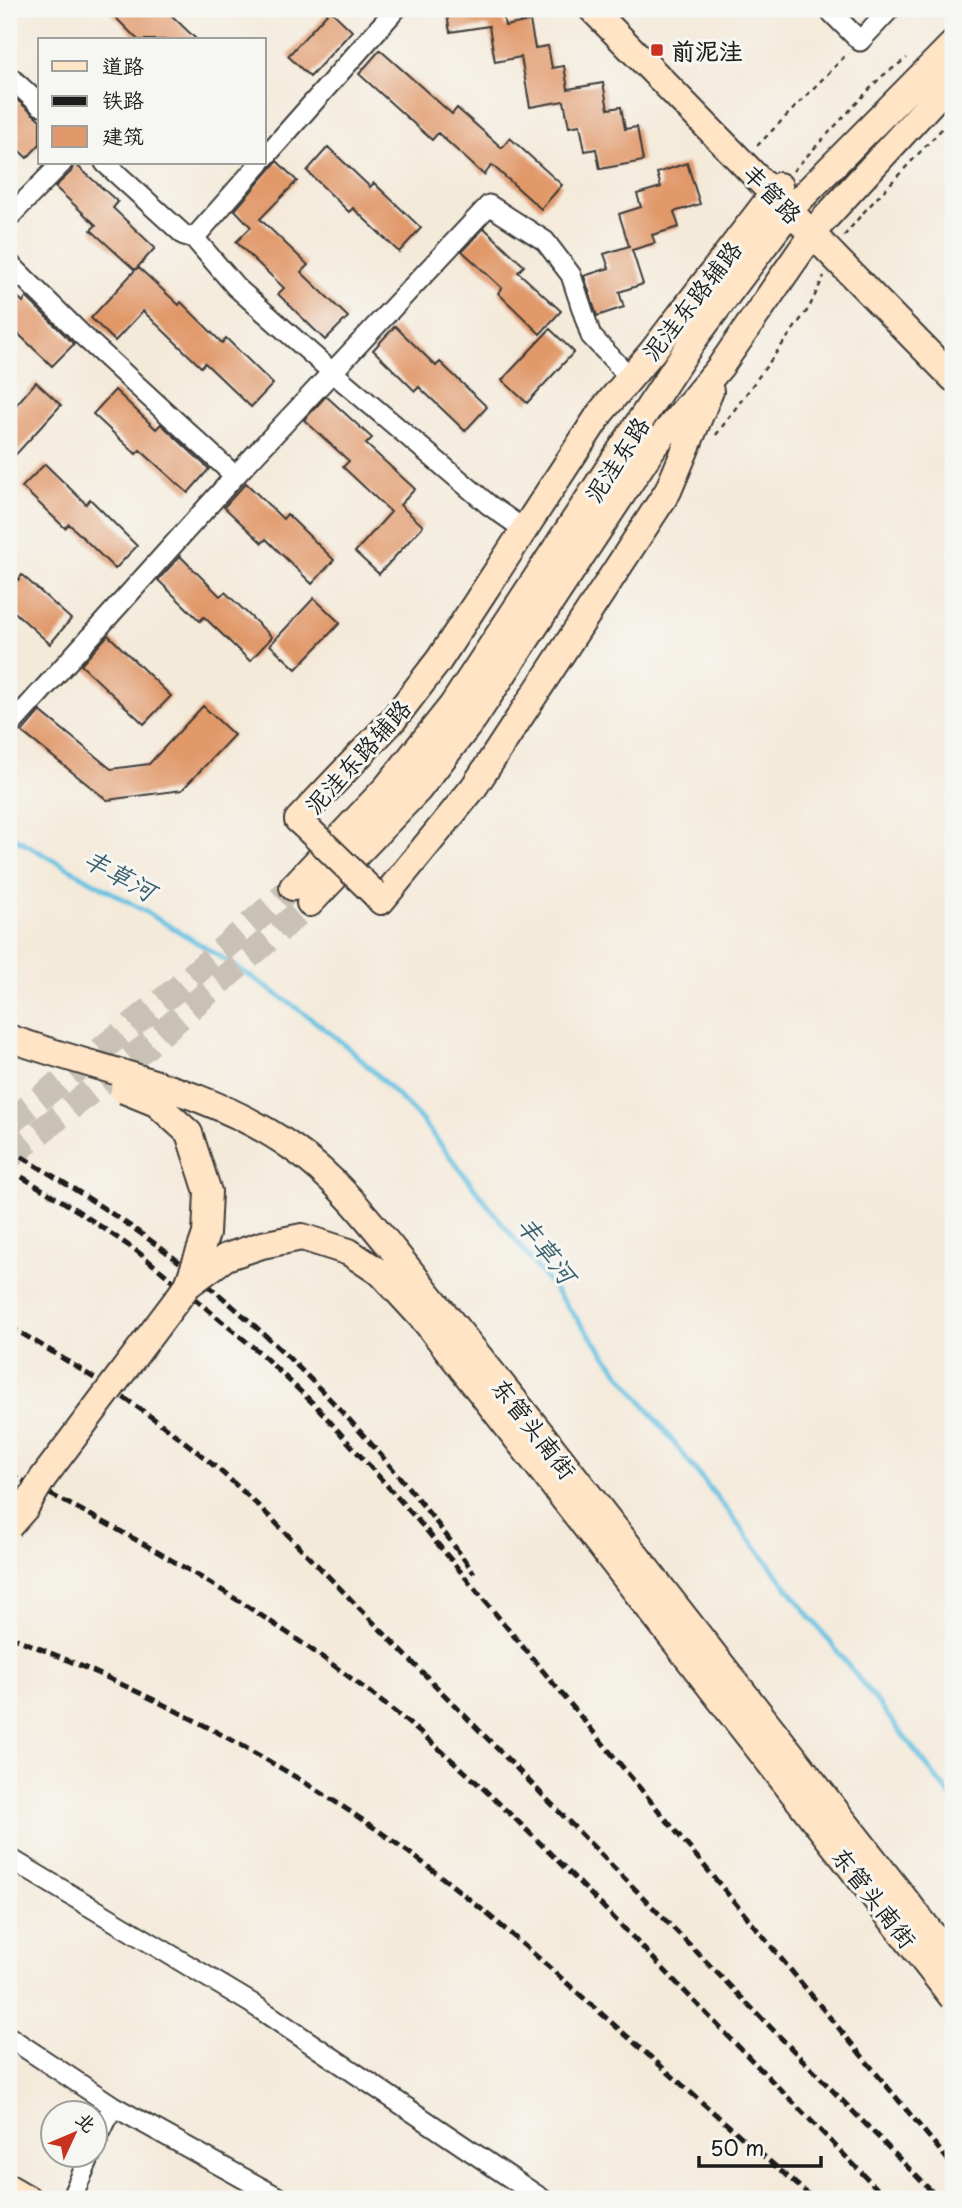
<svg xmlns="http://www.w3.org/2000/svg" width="962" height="2208" viewBox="0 0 962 2208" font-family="'Playpen Sans','LXGW WenKai TC',sans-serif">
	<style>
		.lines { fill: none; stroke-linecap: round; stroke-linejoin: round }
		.stream { stroke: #63c0e1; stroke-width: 5 }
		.building { fill: #e1996b }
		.secondary-tunnel { stroke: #c9c1b4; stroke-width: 26; stroke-dasharray: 26 13; stroke-linecap: butt }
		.street-casing { stroke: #3c3b38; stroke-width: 23 }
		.secondary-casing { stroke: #3c3b38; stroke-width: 30 }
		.path { stroke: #3c3b38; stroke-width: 2.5; stroke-dasharray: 5 5; stroke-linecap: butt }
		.street { stroke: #fff; stroke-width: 19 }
		.secondary { stroke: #ffe4c6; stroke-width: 26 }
		.rail { stroke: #1c1c1c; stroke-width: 5; stroke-dasharray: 10 5; stroke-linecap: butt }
		.secondary-bridge-casing { stroke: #3c3b38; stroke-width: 30; stroke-linecap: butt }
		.secondary-bridge { stroke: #ffe4c6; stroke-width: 26 }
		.poi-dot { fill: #c8321e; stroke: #f6f6f2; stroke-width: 2.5 }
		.labels { text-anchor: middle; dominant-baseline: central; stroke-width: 6; stroke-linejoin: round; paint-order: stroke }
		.poi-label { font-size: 24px; font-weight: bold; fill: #1c1c1c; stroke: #f6f6f2; text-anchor: start }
		.street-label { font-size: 24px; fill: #1c1c1c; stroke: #f6f6f2 }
		.water-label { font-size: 26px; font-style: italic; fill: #385e6b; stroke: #f6f6f2 }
	</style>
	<rect width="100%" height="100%" fill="#f6f6f2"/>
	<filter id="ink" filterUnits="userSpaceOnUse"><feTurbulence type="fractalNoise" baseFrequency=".0143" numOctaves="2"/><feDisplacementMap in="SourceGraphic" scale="14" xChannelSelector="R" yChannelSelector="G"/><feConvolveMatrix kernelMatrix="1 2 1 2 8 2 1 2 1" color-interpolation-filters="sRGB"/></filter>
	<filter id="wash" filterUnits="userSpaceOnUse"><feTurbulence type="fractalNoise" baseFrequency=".00686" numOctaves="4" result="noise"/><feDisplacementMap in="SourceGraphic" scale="28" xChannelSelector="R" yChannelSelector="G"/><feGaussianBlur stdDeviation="1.57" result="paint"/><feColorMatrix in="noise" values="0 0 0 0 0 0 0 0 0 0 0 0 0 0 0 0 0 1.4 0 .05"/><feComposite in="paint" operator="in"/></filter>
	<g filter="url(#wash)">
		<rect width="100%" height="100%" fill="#f4eada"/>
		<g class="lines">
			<path class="stream" d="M9 835C120 897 233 957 334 1036 365 1060 391 1090 419 1117L953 1799"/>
		</g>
		<g id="blocks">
			<path class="building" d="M107 9H165L197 40H138Z
				M446 9H502L505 26 530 21 535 48 548 46 552 68 564 66 568 89 603 83 608 109 621 107 625 129 637 127 643 161 600 169 596 149 585 151 580 125 569 127 564 101 530 107 521 57 495 62 489 26 450 32Z
				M330 10 352 31 310 77 288 56Z
				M380 50 452 114 457 108 502 148 510 138 562 185 541 209 492 165 484 175 438 133 432 140 359 74Z
				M9 93 40 120V144L27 158 9 141Z
				M328 147 370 187 374 183 421 228 399 252 353 208 349 212 307 171Z
				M277 161 297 181 260 219 308 265 301 272 348 317 325 340 278 294 284 288 236 242 251 227 235 210Z
				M74 163 118 202 113 208 155 248 135 270 91 230 96 225 55 187 71 172Z
				M687 163 700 204 674 212 679 227 652 235 655 243 632 250 643 284 619 292 624 307 597 316 584 276 609 268 604 254 629 246 619 214 641 207 637 194 661 187 657 173Z
				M484 228 524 266 518 272 561 311 540 334 498 293 502 288 462 251Z
				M138 267 179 305 181 302 222 343 226 338 273 384 251 407 205 363 201 367 143 311 115 341 91 318Z
				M9 289 23 302 26 297 74 344 52 366 9 325Z
				M395 326 436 366 440 362 487 407 465 431 419 387 415 391 373 350Z
				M550 329 574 352 527 403 502 380Z
				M36 382 61 405 9 462V413Z
				M115 390 156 429 161 424 209 469 188 493 140 450 136 454 93 414Z
				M326 396 372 438 366 444 415 489 400 505 423 526 379 574 355 552 391 512 343 467 349 461 304 420Z
				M45 464 86 504 90 499 137 546 115 569 69 524 65 528 22 487Z
				M246 483 283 519 287 514 334 560 312 584 266 539 262 543 224 507Z
				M180 556 220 596 225 592 272 637 250 661 204 617 200 621 158 580Z
				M9 572 18 580 22 575 71 619 50 644 9 607Z
				M314 598 340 623 296 669 270 645Z
				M108 635 171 696 144 724 81 665Z
				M203 706 234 735 182 790 107 800 22 732 40 711 111 769 149 764Z"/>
		</g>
	</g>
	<g filter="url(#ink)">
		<use href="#blocks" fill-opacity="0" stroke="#3c3b38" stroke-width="2"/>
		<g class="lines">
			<path class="secondary-tunnel" d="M9 1123 177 989 293 887
				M9 1157 147 1046 310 903"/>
			<defs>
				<path id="street" d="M828 9 860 41 890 9
					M9 76 40 105
					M264 158 396 9
					M105 163 184 235 194 238 236 287 332 372 489 505 525 530
					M9 217 62 163
					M194 238 260 163
					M9 263 81 334 235 476
					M10 726 235 476 489 205 545 241 571 275 591 336 622 369
					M9 1858 251 2003 542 2199
					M9 2037 113 2106 281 2199
					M94 2146 113 2106
					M71 2199 90 2156"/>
				<path id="secondary" d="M592 9 953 378
					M310 831 298 820 393 720 439 660 601 412 652 352 779 186
					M293 887 387 787 452 706 694 339 796 203 953 44
					M375 894 381 901 474 787 668 491 710 391
					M310 903 418 790 474 718 654 446 720 367 818 226 953 79
					M9 2188 28 2199"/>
			</defs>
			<use href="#street" class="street-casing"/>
			<use href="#secondary" class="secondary-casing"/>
			<path class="path" d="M757 146 848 53
				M793 171 881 77 907 58
				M844 236 862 214 953 117
				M716 435 809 308 824 276"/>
			<use href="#street" class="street"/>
			<use href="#secondary" class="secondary"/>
			<path class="rail" d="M9 1149C62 1181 115 1214 165 1251 283 1341 388 1453 474 1573
				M9 1169 78 1211 138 1252 259 1352 317 1407 422 1525 953 2166
				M9 1326C84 1370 160 1418 226 1476 259 1505 291 1538 322 1570L939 2199
				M9 1474C138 1536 269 1613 382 1702 479 1777 564 1867 650 1955 728 2037 808 2117 887 2199
				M9 1636C148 1691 283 1761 404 1849 471 1897 533 1953 595 2008 668 2072 740 2137 814 2199"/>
			<defs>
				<path id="secondary-bridge" d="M310 831 375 894
					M9 1038C104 1072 209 1088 293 1148 342 1182 377 1231 414 1276 454 1326 494 1375 534 1425 674 1603 813 1782 953 1961
					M188 1285 226 1257 262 1245 302 1237 349 1252 382 1274 426 1322 953 1998
					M9 1526 25 1508 43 1478 188 1285 206 1234 208 1192 189 1133 156 1103 124 1090"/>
			</defs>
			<use href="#secondary-bridge" class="secondary-bridge-casing"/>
			<use href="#secondary-bridge" class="secondary-bridge"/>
		</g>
	</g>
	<rect class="poi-dot" x="650" y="43" width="14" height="14" rx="3.5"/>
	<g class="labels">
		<g class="poi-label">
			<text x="671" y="50">前泥洼</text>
		</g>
		<g class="street-label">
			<text transform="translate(773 193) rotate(46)">丰管路</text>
			<text transform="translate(691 300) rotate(-52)">泥洼东路辅路</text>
			<text transform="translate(616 459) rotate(-57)">泥洼东路</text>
			<text transform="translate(357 756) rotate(-48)">泥洼东路辅路</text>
			<text transform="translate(535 1428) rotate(52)">东管头南街</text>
			<text transform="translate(875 1897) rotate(52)">东管头南街</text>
		</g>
		<g class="water-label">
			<text transform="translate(120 874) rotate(29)">丰草河</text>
			<text transform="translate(547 1249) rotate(52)">丰草河</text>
		</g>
	</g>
	<rect width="962" height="2208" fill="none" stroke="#f6f6f2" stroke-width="35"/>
	<rect x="38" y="38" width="228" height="126" fill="#f6f6f2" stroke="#9f9f9c" stroke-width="2"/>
	<rect x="52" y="61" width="35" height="10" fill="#ffe4c6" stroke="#9f9f9c" stroke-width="2"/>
	<text x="102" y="74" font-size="21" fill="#1c1c1c">道路</text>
	<rect x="52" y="96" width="35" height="10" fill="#1c1c1c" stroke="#9f9f9c" stroke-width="2"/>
	<text x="102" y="108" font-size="21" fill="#1c1c1c">铁路</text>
	<rect x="52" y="126" width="35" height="21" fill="#e1996b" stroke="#9f9f9c" stroke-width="2"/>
	<text x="102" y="144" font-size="21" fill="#1c1c1c">建筑</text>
	<g transform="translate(74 2134) rotate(46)"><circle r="33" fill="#f6f6f2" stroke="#9f9f9c" stroke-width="2"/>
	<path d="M0-5L12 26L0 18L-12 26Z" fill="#c8321e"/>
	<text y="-10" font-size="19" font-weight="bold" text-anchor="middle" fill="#1c1c1c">北</text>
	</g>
	<path d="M699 2156v10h122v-10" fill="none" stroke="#1c1c1c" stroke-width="3.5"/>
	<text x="710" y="2156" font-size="21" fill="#1c1c1c" stroke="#f6f6f2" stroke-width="5" paint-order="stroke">50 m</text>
</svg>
